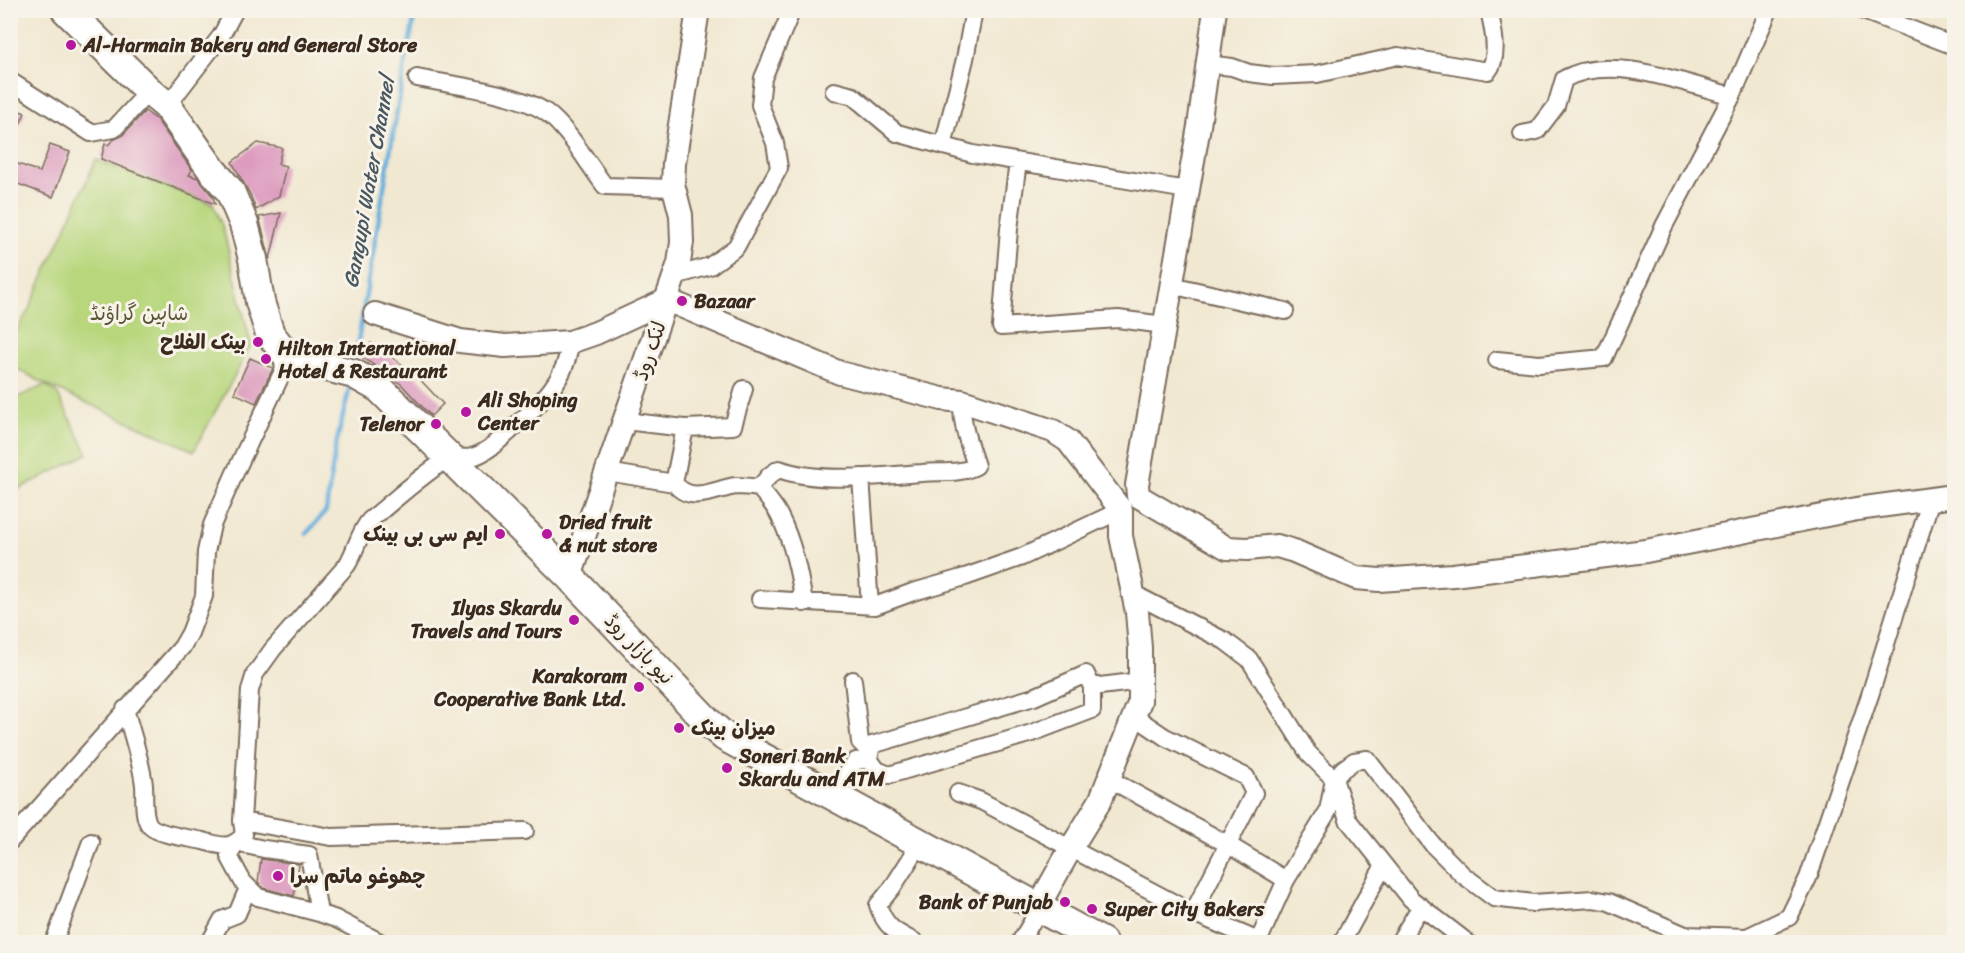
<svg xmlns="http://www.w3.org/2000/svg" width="1965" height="953" viewBox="0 0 1965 953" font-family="Sriracha,'Playpen Sans Arabic',sans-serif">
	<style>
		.green { fill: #b8d77d; stroke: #7a804e; stroke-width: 1.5 }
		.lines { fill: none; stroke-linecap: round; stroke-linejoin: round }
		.stream { stroke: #64aedc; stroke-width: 4.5 }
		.building { fill: #dd9cbf }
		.street-casing { stroke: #7b6c5d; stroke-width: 20 }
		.secondary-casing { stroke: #7b6c5d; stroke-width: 26 }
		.highway-casing { stroke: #7b6c5d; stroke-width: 32 }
		.street { stroke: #fff; stroke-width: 16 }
		.secondary { stroke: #fff; stroke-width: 22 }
		.highway { stroke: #fff; stroke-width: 28 }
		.poi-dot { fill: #b5179e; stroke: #f7f3e8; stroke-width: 2 }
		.labels { text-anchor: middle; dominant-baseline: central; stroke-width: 6; stroke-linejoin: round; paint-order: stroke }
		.poi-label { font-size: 20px; font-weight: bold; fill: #3b2a1e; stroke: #f7f3e8; text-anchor: start }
		.park-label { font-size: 20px; fill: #5a5536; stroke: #f7f3e8 }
		.street-label { font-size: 20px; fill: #3b2a1e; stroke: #f7f3e8 }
		.water-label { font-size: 21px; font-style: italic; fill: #495860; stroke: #f7f3e8 }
	</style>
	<rect width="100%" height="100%" fill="#f7f3e8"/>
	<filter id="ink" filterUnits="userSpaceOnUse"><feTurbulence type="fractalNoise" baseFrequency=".0167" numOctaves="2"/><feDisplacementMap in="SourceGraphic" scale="12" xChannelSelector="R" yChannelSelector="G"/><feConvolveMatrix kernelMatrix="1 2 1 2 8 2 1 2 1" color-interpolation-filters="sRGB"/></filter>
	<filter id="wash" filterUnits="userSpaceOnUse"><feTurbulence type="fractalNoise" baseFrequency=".008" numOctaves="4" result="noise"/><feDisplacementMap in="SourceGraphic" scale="24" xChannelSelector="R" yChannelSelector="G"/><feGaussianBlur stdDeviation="1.35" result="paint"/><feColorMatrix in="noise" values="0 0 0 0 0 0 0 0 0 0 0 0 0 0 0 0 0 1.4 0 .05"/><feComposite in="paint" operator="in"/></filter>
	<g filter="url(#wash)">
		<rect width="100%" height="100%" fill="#f1e8d1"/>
		<path class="green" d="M96 160 213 204 223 228 251 345 194 451 49 386 11 366V341L28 311Z
			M45 385 57 393 88 454 11 493V400Z"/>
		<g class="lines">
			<path class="stream" d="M355 359 406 58 416 10
				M306 534 326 511 335 449 350 386"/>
		</g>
		<g id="blocks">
			<path class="building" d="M10 107 25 113 10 146Z
				M145 111 157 120 192 170 189 175 198 178 213 197 215 204 101 159 105 144 108 145 113 140 122 136Z
				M258 143 282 148 278 164 286 166 279 196 256 210 250 194 232 162Z
				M50 145 70 152 53 197 10 181V161L40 172Z
				M281 213 270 259 259 217Z
				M371 343 414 373 443 404 431 416 401 384 362 357Z
				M250 358 273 368 256 403 234 393Z
				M261 859 299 864 294 896 263 888 258 882Z"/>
		</g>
	</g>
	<g filter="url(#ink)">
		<use href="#blocks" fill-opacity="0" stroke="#7b6c5d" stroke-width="1.5"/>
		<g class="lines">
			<defs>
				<path id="street" d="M1861 10 1954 46
					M1207 64 1232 67 1249 73 1273 76 1317 74 1398 56 1488 71C1500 57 1493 28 1489 10
					M417 78C452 85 520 93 547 113 569 130 588 164 605 186L674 188
					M10 81 91 133 114 129 149 91
					M834 91 853 96 897 133 973 154 1187 190
					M167 106 221 36 235 10
					M1522 134 1537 131 1556 106 1564 79C1611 53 1683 83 1732 96
					M943 146 965 59 974 10
					M1018 162 1009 229 1001 327 1118 319 1164 325
					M675 276 710 266 736 247 779 168 775 143 760 105 763 78 792 10
					M1171 285 1285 311
					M1497 360 1539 364 1604 358 1664 226 1732 96 1769 10
					M685 428 733 426 744 389
					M607 472 674 483 685 428 625 421
					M861 477 870 606
					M674 483C691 505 714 489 736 486 743 486 752 487 759 488 766 496 774 505 779 515 793 542 799 572 804 603
					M759 488 770 475 779 469C820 484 879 476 922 473 940 471 959 475 976 466 969 444 961 425 962 401
					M1134 594 1225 641 1249 659 1308 753 1334 779 1348 820 1411 899 1467 942
					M760 599 875 606 913 592 965 577 1022 557 1121 510
					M853 680 860 742 865 747 872 745
					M125 709C132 734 141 760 144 785 145 797 142 816 150 826 159 835 190 838 203 841 222 846 230 850 244 835L242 821 250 690 255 674 273 649 347 565C356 551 359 532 370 520 395 500 419 477 446 460 454 454 464 460 472 457 487 453 498 441 510 431 537 406 567 382 570 342
					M1134 716 1165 737 1246 777 1254 793 1193 913
					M869 759 872 745 1034 697 1086 674 1092 687
					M1109 779 1227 844 1286 880
					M958 793 981 801 1193 913 1261 942
					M831 795 856 761 869 759 877 770 889 775 1032 733 1092 710V687L1141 681
					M242 821 331 837 525 831
					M10 841 182 647 190 633 204 596 206 552 212 525 234 475 284 369 281 348
					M319 913 258 897 243 882 229 856 236 843 264 849 309 855 319 913 336 919 380 942
					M54 942 91 842
					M210 942 222 920 237 914 248 888
					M915 942C895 932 885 927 878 905L892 888 920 844
					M1020 942 1032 922 1038 907
					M1258 942 1286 880 1328 811 1334 779 1343 769 1354 761 1367 759 1433 845 1463 875 1494 898 1533 903 1593 899 1609 902 1685 935 1747 937 1789 917 1808 878 1870 695 1931 499
					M1342 942 1384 865
					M1399 942 1421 906"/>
				<path id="secondary" d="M375 314 460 341 505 346 570 342 596 333 667 300 840 373 942 399 962 401 1053 431 1068 441 1121 510V536L1137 612 1140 648V701L1100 801 1071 848 1038 907
					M1138 496 1227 548 1247 549 1277 546 1294 551 1356 578 1379 580 1453 575 1646 551 1857 509 1954 496
					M1138 496 1137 485 1199 126 1215 10
					M570 577 679 263 682 242 681 215 673 184 674 163 698 10"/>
				<path id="highway" d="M66 10 149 91 167 106 212 170 230 191 244 224 253 259 260 302 270 334 285 353 300 360 354 374 379 388 570 577 708 722 725 737 1102 942"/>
			</defs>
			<use href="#street" class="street-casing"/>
			<use href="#secondary" class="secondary-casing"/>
			<use href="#highway" class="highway-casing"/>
			<use href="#street" class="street"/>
			<use href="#secondary" class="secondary"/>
			<use href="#highway" class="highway"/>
		</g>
	</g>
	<g class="poi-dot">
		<circle cx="71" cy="45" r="6"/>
		<circle cx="682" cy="301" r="6"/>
		<circle cx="258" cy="342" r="6"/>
		<circle cx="266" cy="359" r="6"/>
		<circle cx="466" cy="412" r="6"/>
		<circle cx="436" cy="424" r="6"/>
		<circle cx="500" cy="534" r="6"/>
		<circle cx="547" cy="534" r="6"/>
		<circle cx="574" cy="620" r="6"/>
		<circle cx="639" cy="687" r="6"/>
		<circle cx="679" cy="728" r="6"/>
		<circle cx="727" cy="768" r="6"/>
		<circle cx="278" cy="876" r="6"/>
		<circle cx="1065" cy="902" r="6"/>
		<circle cx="1092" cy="909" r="6"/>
	</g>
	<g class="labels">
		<g class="poi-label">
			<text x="83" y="45">Al-Harmain Bakery and General Store</text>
			<text x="694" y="301">Bazaar</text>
			<text x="246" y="342" text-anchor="end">بینک الفلاح</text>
			<text x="278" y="348">Hilton International<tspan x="278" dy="23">Hotel &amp; Restaurant</tspan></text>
			<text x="478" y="400">Ali Shoping<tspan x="478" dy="23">Center</tspan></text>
			<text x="424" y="424" text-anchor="end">Telenor</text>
			<text x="559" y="522">Dried fruit<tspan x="559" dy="23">&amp; nut store</tspan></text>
			<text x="488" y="534" text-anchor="end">ایم سی بی بینک</text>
			<text x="562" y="608" text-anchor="end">Ilyas Skardu<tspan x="562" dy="23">Travels and Tours</tspan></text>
			<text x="627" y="676" text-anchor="end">Karakoram<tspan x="627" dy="23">Cooperative Bank Ltd.</tspan></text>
			<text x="691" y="728">میزان بینک</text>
			<text x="739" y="756">Soneri Bank<tspan x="739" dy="23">Skardu and ATM</tspan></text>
			<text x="290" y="876">چھوغو ماتم سرا</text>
			<text x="1053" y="902" text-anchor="end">Bank of Punjab</text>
			<text x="1104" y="909">Super City Bakers</text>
		</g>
		<g class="park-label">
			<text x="139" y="313">شاہین گراؤنڈ</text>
		</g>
		<g class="street-label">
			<text transform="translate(650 351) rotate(-71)">لنک روڈ</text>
			<text transform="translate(639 649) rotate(46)">نیو بازار روڈ</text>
		</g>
		<g class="water-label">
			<text transform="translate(369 182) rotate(-80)">Gangupi Water Channel</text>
		</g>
	</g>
	<rect width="1965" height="953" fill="none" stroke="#f7f3e8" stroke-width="36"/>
</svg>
